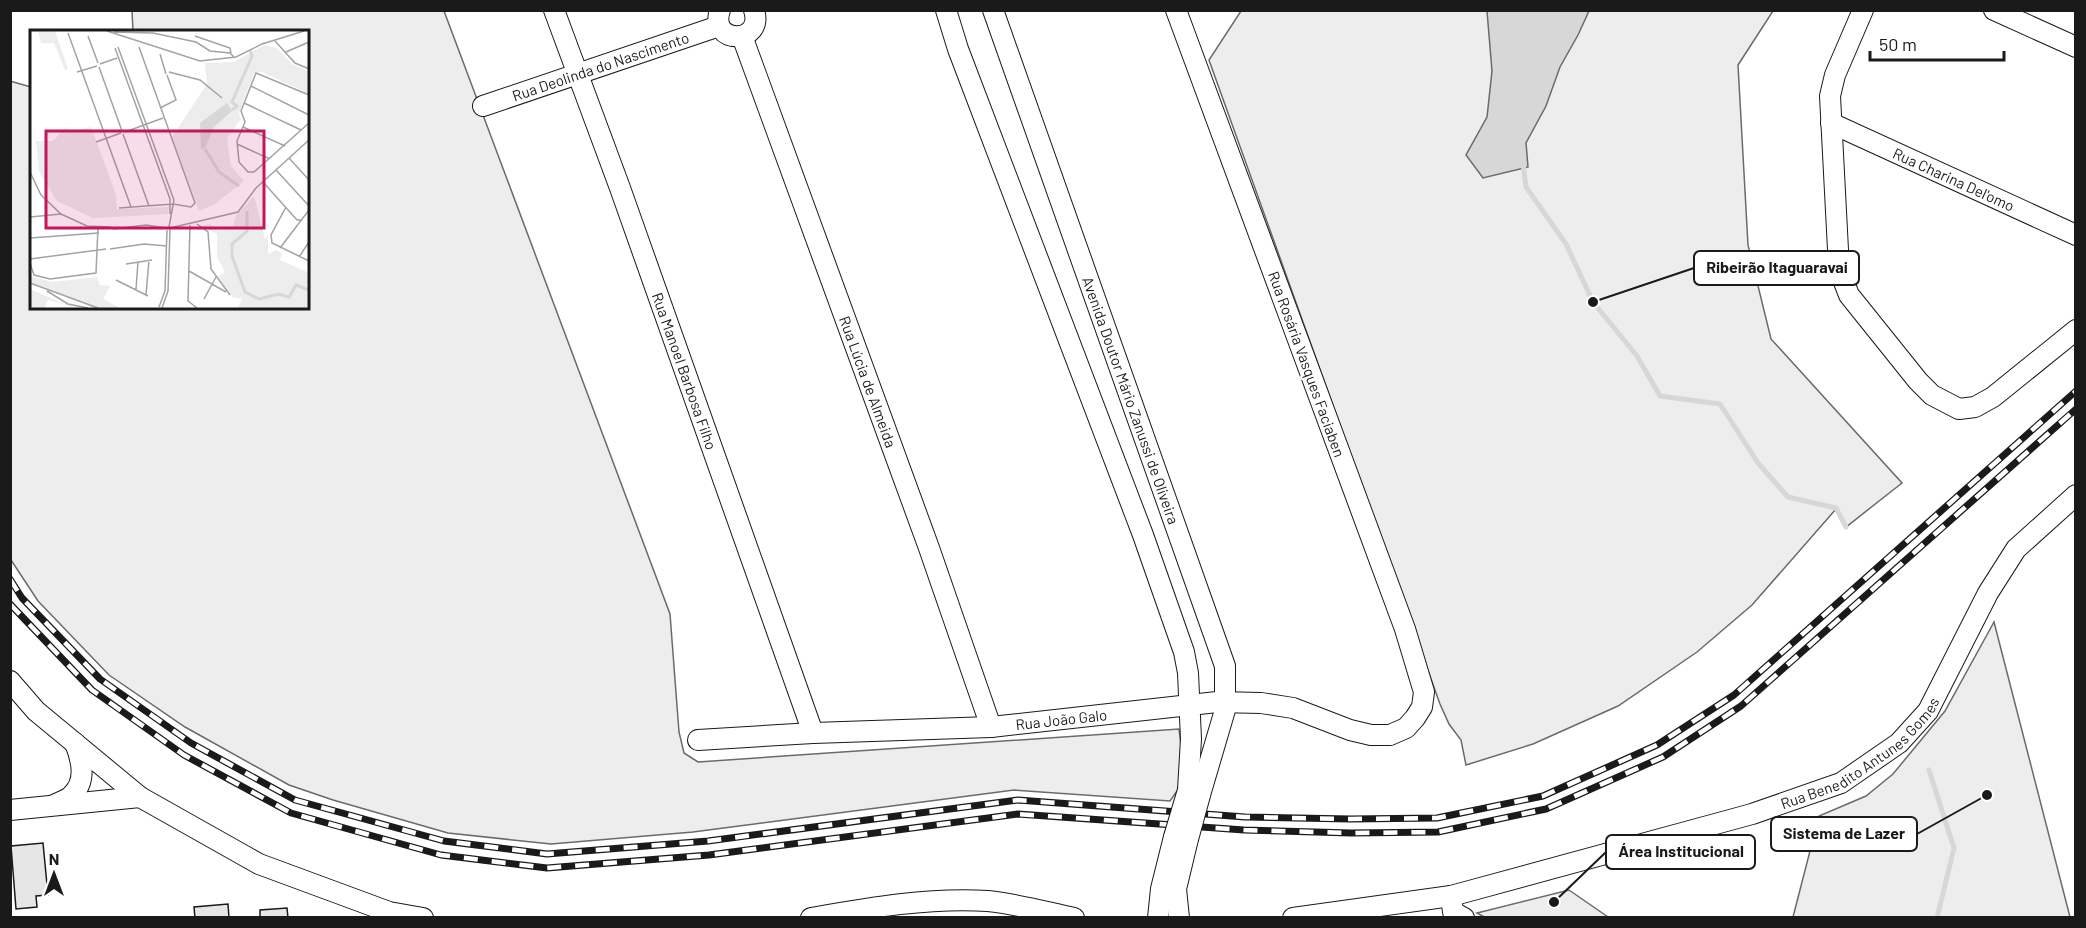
<svg xmlns="http://www.w3.org/2000/svg" width="2086" height="928" viewBox="0 0 2086 928" font-family="Barlow,sans-serif">
	<style>
		.built { fill: #ededed; stroke: #6a6a6a; stroke-width: 1.5 }
		.water { fill: #d7d7d7; stroke: #6a6a6a; stroke-width: 1.5 }
		.lines { fill: none; stroke-linecap: round; stroke-linejoin: round }
		.stream { stroke: #d7d7d7; stroke-width: 5 }
		.building { fill: #e6e6e6; stroke: #1a1a1a; stroke-width: 1.5 }
		.minor-casing { stroke: #1a1a1a; stroke-width: 22 }
		.minor { stroke: #fff; stroke-width: 20 }
		.rail-casing { stroke: #1a1a1a; stroke-width: 7 }
		.rail { stroke: #fff; stroke-width: 4.5; stroke-dasharray: 14; stroke-linecap: butt }
		.minor-bridge-casing { stroke: #1a1a1a; stroke-width: 22; stroke-linecap: butt }
		.minor-bridge { stroke: #fff; stroke-width: 20 }
		.labels { text-anchor: middle; dominant-baseline: central; stroke-width: 4.5; stroke-linejoin: round; paint-order: stroke }
		.street-label { font-size: 15px; fill: #1a1a1a; stroke: #fff }
		.inset-river { fill: none; stroke: #d7d7d7; stroke-width: 3 }
		.inset-road { fill: none; stroke: #a3a3a3; stroke-width: 1.5 }
		.view { fill: #c2185b; fill-opacity: 0.15; stroke: #c2185b; stroke-width: 3 }
		.inset-edge { fill: none; stroke: #1a1a1a; stroke-width: 3 }
		.leader { fill: none; stroke: #1a1a1a; stroke-width: 2 }
		.callout-dot { fill: #1a1a1a; stroke: #fff; stroke-width: 2 }
		.callout { fill: #fff; stroke: #1a1a1a; stroke-width: 2 }
		.callout-label { font-size: 16px; text-anchor: middle; font-weight: bold; fill: #1a1a1a }
	</style>
	<rect width="100%" height="100%" fill="#fff"/>
	<path class="built" d="M132 11H444L670 614 679 732 684 753 698 762 1179 729 1183 762 1182 784 1170 801 1014 790 693 832 551 844 448 833 333 800 289 785 185 727 109 675 38 601 11 560 10 81 31 87 32 308H308V32L133 31Z
		M1241 11H1773L1738 65 1748 245 1771 339 1902 483 1846 527 1836 509 1752 605 1697 652 1618 706 1533 744 1466 765 1461 740 1449 724 1440 704 1209 60Z
		M1994 622 2070 917H1793L1819 816 1866 796 1893 774 1945 711Z
		M1569 890 1608 917 1486 918 1477 913Z"/>
	<path class="water" d="M1487 11H1589L1578 35 1560 67 1546 106 1526 143 1528 167 1483 178 1466 155 1487 117 1492 71Z"/>
	<g class="lines">
		<path class="stream" d="M1523 164 1526 187 1566 244 1593 302 1637 356 1660 396 1720 404 1758 463 1788 497 1836 508 1846 527
			M1929 770 1954 848 1937 918"/>
	</g>
	<path class="building" d="M43 843 48 895 36 896 37 907 16 909 11 846Z
		M228 904 229 918H195L194 907Z
		M287 908 288 918H260V910Z"/>
	<g class="lines">
		<defs>
			<g id="minor">
				<path id="s1" d="M554 10 620 188 813 733"/>
				<path d="M720 10C708 45 765 45 754 10"/>
				<path d="M946 10 958 49 1143 535 1184 652 1188 673 1191 739 1188 790"/>
				<path id="s2" d="M993 10 1225 666V710L1200 795"/>
				<path d="M1863 10 1835 75 1830 96 1839 269 1849 295 1918 381 1932 395 1959 409 1975 407 1993 397 2076 330"/>
				<path d="M1994 10 2076 47"/>
				<path id="s3" d="M742 36 929 548 991 727"/>
				<path id="s4" d="M483 106 719 26"/>
				<path id="s5" d="M1831 123 2076 235"/>
				<path d="M10 681 36 711 140 797 259 864 389 912 423 918"/>
				<path id="s6" d="M698 740 813 733 991 727 1217 702 1261 703 1293 708 1350 730 1371 735H1390L1406 728 1415 718 1422 707 1424 692 1405 629 1176 10"/>
				<path d="M54 805C59 802 67 800 71 796 87 782 82 761 75 743"/>
				<path d="M10 810 140 797"/>
				<path d="M1451 896 1453 912 1464 918"/>
				<path d="M811 918C868 908 930 897 988 901 1017 904 1046 912 1074 918"/>
				<path d="M1158 918 1161 889 1174 837"/>
				<path d="M1179 918 1176 889 1188 839"/>
				<path id="s7" d="M1293 918 1451 896 1752 814 1841 783 1899 743 1928 711 1988 593 2016 549 2076 495"/>
			</g>
		</defs>
		<use href="#minor" class="minor-casing"/>
		<use href="#minor" class="minor"/>
		<defs>
			<path id="rail" d="M10 579 22 598 100 679 191 743 295 800 444 841 547 854 708 841 1018 800 1245 817 1351 819 1437 818 1543 796 1657 745 1734 695 2076 391
				M10 604 92 690 184 755 291 813 441 855 547 868 709 855 1018 814 1244 830 1351 833 1438 832 1546 809 1663 757 1741 706 2076 409"/>
		</defs>
		<use href="#rail" class="rail-casing"/>
		<use href="#rail" class="rail"/>
		<defs>
			<path id="minor-bridge" d="M1174 837 1188 790
				M1188 839 1200 795"/>
		</defs>
		<use href="#minor-bridge" class="minor-bridge-casing"/>
		<use href="#minor-bridge" class="minor-bridge"/>
	</g>
	<g class="labels">
		<g class="street-label">
			<text stroke="none"><textPath href="#s4" startOffset="124">Rua Deolinda do Nascimento</textPath></text>
			<text stroke="none"><textPath href="#s5" startOffset="135">Rua Charina Del'omo</textPath></text>
			<text transform="translate(1307 364) rotate(70)">Rua Rosária Vasques Faciaben</text>
			<text stroke="none"><textPath href="#s1" startOffset="384">Rua Manoel Barbosa Filho</textPath></text>
			<text stroke="none"><textPath href="#s3" startOffset="368">Rua Lúcia de Almeida</textPath></text>
			<text stroke="none"><textPath href="#s2" startOffset="414">Avenida Doutor Mário Zanussi de Oliveira</textPath></text>
			<text stroke="none"><textPath href="#s6" startOffset="364">Rua João Galo</textPath></text>
			<text stroke="none"><textPath href="#s7" startOffset="598">Rua Benedito Antunes Gomes</textPath></text>
		</g>
	</g>
	<g transform="translate(30 30)">
		<rect width="279" height="279" fill="#fff"/>
		<path d="M8 1H25L38 39 35 40 24 13H11ZM234 15 247 18 262 34 279 42V64L232 42 224 43 209 83 211 89 197 108 201 136 214 151 185 174 169 181 142 107 177 54 175 33 204 32ZM36 97 39 102 61 97 86 165 87 179 139 177 138 184 63 188 27 171 9 142 6 111H23ZM224 166 235 209 238 206V224L246 220 252 224 250 230 279 243V278H208L212 269 202 267 188 247 195 242 187 227V204L170 196 180 194 189 200 203 197 206 186ZM0 246 22 252 67 247 70 255 80 256 73 269 90 278H70L0 252ZM0 259 34 274 47 278 18 270 15 278H0Z" fill="#ededed"/>
		<path d="M197 73 202 81 184 97 175 118 171 119 170 93Z" fill="#d7d7d7"/>
		<path class="inset-river" d="M202 80 207 76 202 72 222 26 220 20M175 119 189 142 209 156M217 181V201L202 214V226L215 262 229 269 249 264 259 267 266 255 279 260"/>
		<path class="inset-road" d="M77 1 170 31 206 27 234 13M84 2 123 3 166 12 180 21 200 23 205 28M38 3 101 177M58 6 68 33M165 6 200 18 201 23M245 11 265 33 279 39M232 14 274 1M88 17 144 170 139 197M85 18 140 169V184M256 22 279 12M130 24 136 44M70 34 87 28M69 37 92 101M47 42 67 36M139 42 170 50 192 68M221 56 279 85M279 65 226 43 211 81 215 92 207 111 209 132 218 142H224L279 93M214 73 271 100M130 78 146 70 137 45M213 97 255 116M95 102 133 88M93 104 119 176M66 112 91 103M207 114 240 129M259 128 279 150M246 140 279 176M0 142 11 165 31 184 57 196 81 197M233 152 267 190H272M256 177 241 205 242 213 279 231M89 178 143 174 161 177 165 173 109 17M0 187 31 184M167 194 178 202 181 239 200 265M160 195 158 271 167 278M140 198 208 182 226 158 279 110M83 199 116 195 136 198M0 208 69 203M250 218 279 180M80 219 114 214 137 216M269 227 279 212M0 229 76 219M0 233 4 245 20 249 66 243 68 198M96 234 122 230M159 241 196 262M86 250 118 266M0 253 68 278M106 259 108 232M17 261 38 274 58 278M116 265 119 230M174 269 186 247M129 277 135 261 137 200M132 278 138 261 140 199"/>
		<path class="view" d="M16 101H234V198H16Z"/>
		<rect width="279" height="279" class="inset-edge"/>
	</g>
	<path class="leader" d="M1593 302L1694 268M1987 795L1917 834M1554 902L1606 852"/>
	<g class="callout-dot">
		<circle cx="1593" cy="302" r="6"/>
		<circle cx="1987" cy="795" r="6"/>
		<circle cx="1554" cy="902" r="6"/>
	</g>
	<g class="callout">
		<rect x="1694" y="251" width="165" height="34" rx="6"/>
		<rect x="1771" y="817" width="146" height="34" rx="6"/>
		<rect x="1606" y="835" width="149" height="34" rx="6"/>
	</g>
	<g class="callout-label">
		<text x="1777" y="273">Ribeirão Itaguaravai</text>
		<text x="1844" y="839">Sistema de Lazer</text>
		<text x="1681" y="857">Área Institucional</text>
	</g>
	<rect width="2086" height="928" fill="none" stroke="#1a1a1a" stroke-width="24"/>
	<g transform="translate(54 874)" stroke="#ffffff" stroke-width="4.5" paint-order="stroke">
	<path d="M0-4.5L10 22L0 15L-10 22Z" fill="#1a1a1a"/>
	<text y="-9" font-size="16" font-weight="bold" text-anchor="middle" fill="#1a1a1a">N</text>
	</g>
	<path d="M1870 51v9h134v-9" fill="none" stroke="#1a1a1a" stroke-width="3"/>
	<text x="1879" y="51" font-size="18" fill="#1a1a1a" stroke="#ffffff" stroke-width="4.5" paint-order="stroke">50 m</text>
</svg>
